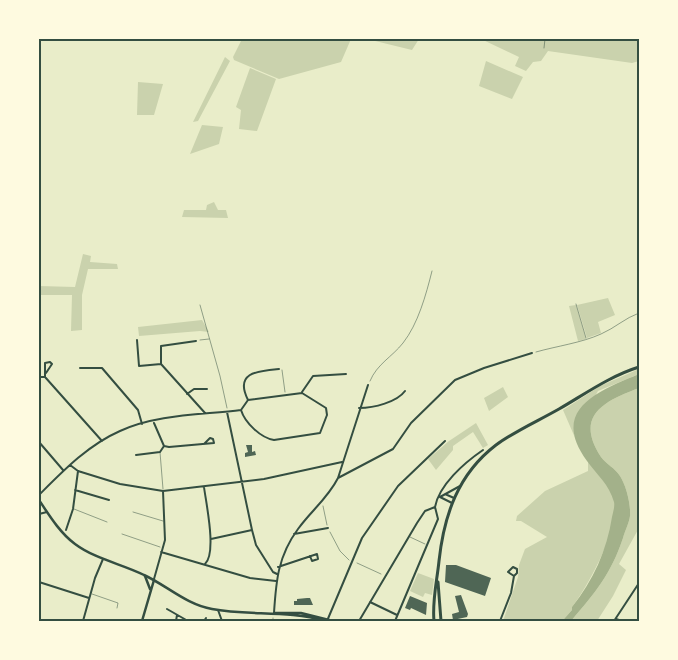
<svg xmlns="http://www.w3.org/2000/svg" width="678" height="660" viewBox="0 0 678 660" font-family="Raleway,sans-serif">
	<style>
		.green { fill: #cad2ad }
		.water { fill: #a3b18a }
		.building { fill: #4f6655 }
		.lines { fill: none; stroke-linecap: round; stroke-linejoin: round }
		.path { stroke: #344e41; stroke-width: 0.5 }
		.service { stroke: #344e41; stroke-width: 0.5 }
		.minor { stroke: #344e41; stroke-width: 2 }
		.tertiary { stroke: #344e41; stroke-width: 2.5 }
		.secondary { stroke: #344e41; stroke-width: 2.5 }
		.primary { stroke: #344e41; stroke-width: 3 }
		.neatline { fill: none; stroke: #344e41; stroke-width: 2 }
	</style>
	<rect width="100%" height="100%" fill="#e9edc9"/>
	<path class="green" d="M242 39H351L341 62 279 79 234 60 233 57Z
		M367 39H419L412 50Z
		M481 39H639V61L632 63 548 51 541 61 533 62 526 71 515 66 519 57Z
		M225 57 230 61 198 121 193 122Z
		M486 61 523 77 512 99 479 86Z
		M250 68 276 79 257 131 239 129 241 110 236 107Z
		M138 82 163 84 154 115H137Z
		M202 125 223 127 219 144 190 154Z
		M214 202 218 210H226L228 218 182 217 184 210H206L207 205Z
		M83 254 91 256 90 262 117 264 118 269H88L82 295V330L71 331 72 295H39V286L75 287Z
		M608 298 615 315 598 322 601 333 587 338 577 305Z
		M576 305 586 339 578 341 569 306Z
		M202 320 209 332 200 331 139 336 138 327Z
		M639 369V374L598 391 574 434 576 440 563 410 600 386Z
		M503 387 508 397 489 411 484 398Z
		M639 388V528L619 564 626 570 613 596 597 621H571C595 593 611 574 623 538 625 531 629 523 630 516 631 505 626 485 620 476 615 468 606 464 601 457 574 416 604 401 639 388Z
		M476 423 488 445 483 448 473 432 453 446V450L436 470 428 459 449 441Z
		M588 462C600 471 613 489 615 504 617 532 589 585 572 607V610L564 619 558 621H503L518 577 519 565 525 549 547 537 521 521H516L517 516 545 491 588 471Z
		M418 573 434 579 432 595 425 593 423 597 410 591Z"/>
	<path class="water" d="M639 374V388C604 401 574 416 601 457 606 464 615 468 620 476 626 485 631 505 630 516 629 523 625 531 623 538 611 574 595 593 571 621H558L564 619 572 610V607C593 581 607 550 612 517 613 512 615 507 614 502 609 484 597 475 587 461 549 409 599 391 639 374Z"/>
	<path class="building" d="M246 445H252V452L255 451 256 455 245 457V453L248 452Z
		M446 565H456L491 578 485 596 445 582Z
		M461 595 468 614 467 617 453 620 452 614 459 612 455 596Z
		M410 596 427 603 426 615 411 608 410 610 405 608Z
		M307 598H310L313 605H294V601H297V599Z"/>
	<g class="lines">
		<path class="path" d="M544 48 545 39
			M576 304 586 338
			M200 305 220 376 227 408
			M200 340 209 339
			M536 352C557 346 581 343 601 334 615 328 625 318 639 313
			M282 370 285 392
			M370 381C377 364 392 357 403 343 418 324 426 295 432 271
			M323 506 327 525
			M330 532 340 551 349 560
			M357 563 381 574"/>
		<path class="service" d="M160 452 163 489
			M74 509 107 522
			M133 512 163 521
			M122 534 160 547
			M410 537 425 544
			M92 594 118 603 117 608
			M273 621V618"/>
		<path class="minor" d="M137 340 139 366 161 364 205 413
			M161 364V346L196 341
			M80 368H102L138 410 142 424
			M39 377H45L102 441
			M45 377V363L50 362 52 364 46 373
			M302 392 313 376 346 374
			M187 394 194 389H207
			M248 400C234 372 258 371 279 369
			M359 408C374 408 397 402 405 391
			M227 412 252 530 256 545 273 572 277 574
			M154 423 164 446
			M39 442 63 470
			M136 455 160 452 164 446 169 447 214 443 213 439 210 438 204 444
			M70 465 78 471 120 484 163 491 264 479 342 462
			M338 478 393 449 411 423 455 380 484 368 532 353
			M204 487C206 503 217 553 205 564
			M75 490 109 500
			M445 494 454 498
			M39 495C63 471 88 445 120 431 157 414 202 415 241 410L248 400 302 393 326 408 327 415 320 433 274 440C261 438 245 423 241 410
			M440 497 460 486
			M440 497 452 503
			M435 507C439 485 464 463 483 450
			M39 514 47 512
			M66 530 73 509 78 471
			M294 534 328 528
			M211 539 252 530
			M161 552 250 578 276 581
			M278 567 317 554 318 559 312 561 310 556
			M154 579 165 540 163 491
			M39 582 89 598
			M370 602 397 615
			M167 609 188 621
			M218 610 222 621
			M274 613C276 581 278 556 298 529 311 511 328 498 338 478L368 385
			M616 619 622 621
			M39 620 43 621
			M83 621 95 578 103 559
			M176 621 177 615
			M204 621 206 618
			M327 621 362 538 398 486 445 441
			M359 621 417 523 425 511 435 507
			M395 621 438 519 435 507
			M500 621 511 593 514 576 517 573V569L513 567 508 572 514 576
			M614 621 639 583"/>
		<path class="tertiary" d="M145 576 150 589
			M142 621 154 580"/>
		<path class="secondary" d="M39 500C49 515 60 533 75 544 95 559 122 564 144 575 166 585 187 605 212 609 249 616 288 610 325 621
			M275 613H301L333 621"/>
		<path class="primary" d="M438 582 441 621
			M434 621C432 601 437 581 439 561 444 515 458 474 496 445 515 431 538 421 559 409 585 394 610 376 639 367"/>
	</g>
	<rect width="678" height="660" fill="none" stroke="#fefae0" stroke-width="80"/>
	<rect x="40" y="40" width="598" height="580" class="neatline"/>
</svg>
